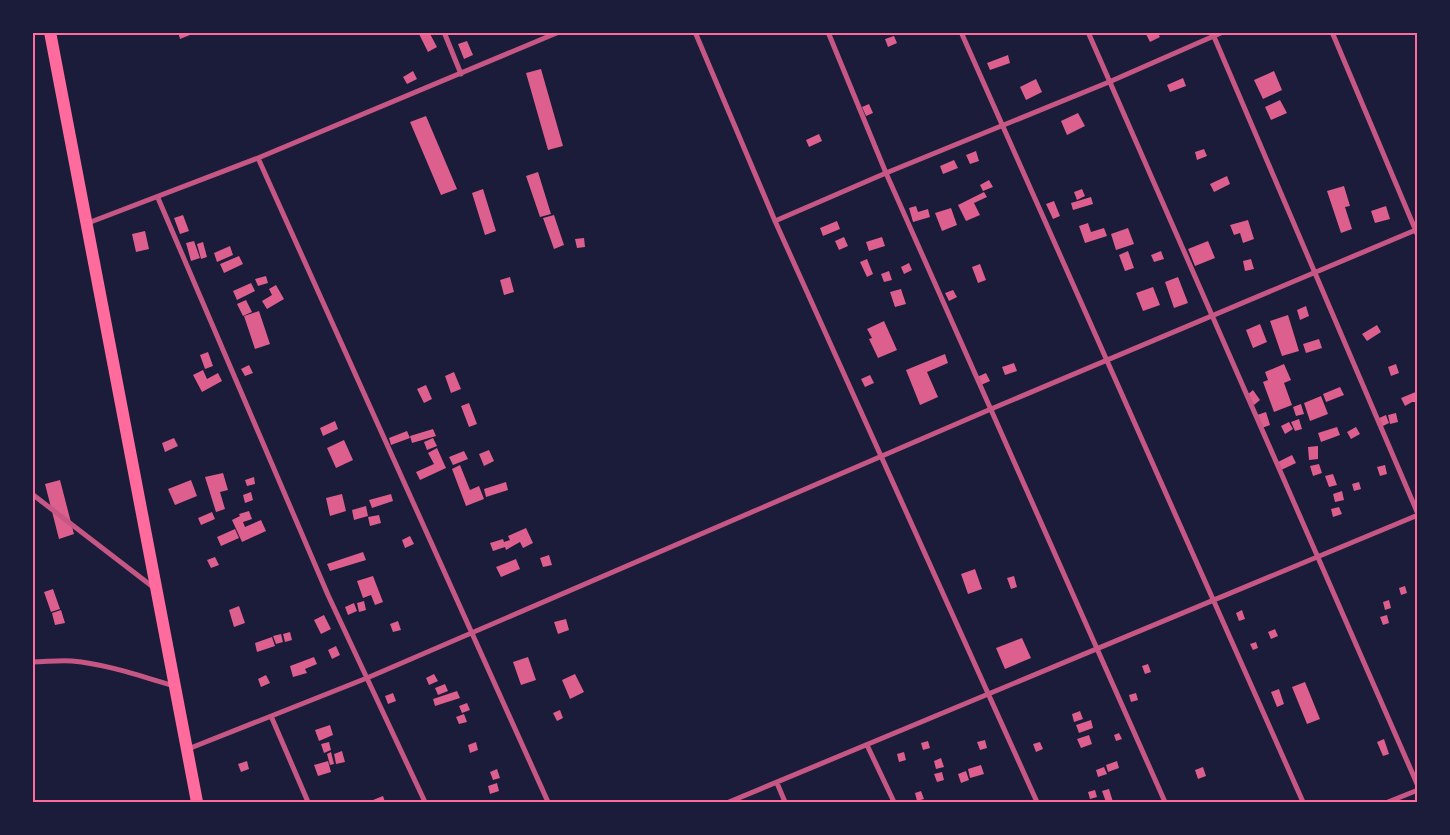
<svg xmlns="http://www.w3.org/2000/svg" width="1450" height="835" viewBox="0 0 1450 835" font-family="'Roboto Serif',serif">
	<style>
		.building { fill: #dd5f8e }
		.lines { fill: none; stroke-linecap: round; stroke-linejoin: round }
		.minor { stroke: #c65784; stroke-width: 5 }
		.primary { stroke: #ff6b9d; stroke-width: 12 }
		.neatline { fill: none; stroke: #ff6b9d; stroke-width: 2 }
	</style>
	<rect width="100%" height="100%" fill="#1b1b3a"/>
	<path class="building" d="M178 32H189L190 35 180 39Z
		M418 32H429L437 47 428 52Z
		M1149 32H1157L1160 37 1150 42 1146 34Z
		M894 36 897 43 888 47 885 39Z
		M467 41 473 55 464 59 458 44Z
		M1008 55 1010 63 990 70 987 63Z
		M541 69 563 146 548 150 526 73Z
		M413 71 417 79 407 84 403 77Z
		M1274 71 1282 90 1263 99 1254 80Z
		M1183 78 1186 86 1170 92 1167 85Z
		M1036 79 1042 92 1026 100 1020 87Z
		M1280 100 1287 113 1271 120 1265 107Z
		M869 104 873 113 866 116 862 107Z
		M1078 113 1085 126 1067 135 1061 121Z
		M426 116 457 189 441 195 410 122Z
		M819 134 822 141 809 147 806 140Z
		M1204 149 1207 156 1197 160 1195 152Z
		M976 151 979 161 970 164 966 155Z
		M954 160 958 168 943 174 940 166Z
		M538 172 551 214 540 217 526 176Z
		M1227 176 1230 184 1214 192 1210 184Z
		M989 180 993 187 983 191 980 185Z
		M1344 186 1350 206 1345 207 1352 229 1341 233 1327 191Z
		M483 189 496 231 485 235 472 193Z
		M1082 189 1085 196 1077 200 1074 192Z
		M984 192 987 197 974 203 980 215 966 221 958 205Z
		M1091 197 1093 204 1073 210 1071 203Z
		M1054 201 1060 216 1053 219 1046 204Z
		M916 206 918 212 928 209 930 217 913 222 909 208Z
		M1386 206 1390 219 1375 223 1371 211Z
		M951 208 957 225 942 231 935 213Z
		M183 215 189 231 180 234 174 218Z
		M554 215 564 245 554 249 543 218Z
		M1248 220 1254 239 1243 243 1240 233 1234 235 1230 225Z
		M837 221 840 229 823 236 820 228Z
		M1088 223 1091 232 1104 228 1107 236 1085 243 1079 226Z
		M1128 228 1134 244 1116 250 1111 234Z
		M145 231 149 249 136 252 132 234Z
		M844 237 848 246 839 250 835 241Z
		M882 237 885 246 869 251 866 242Z
		M584 238 585 247 577 248 575 239Z
		M194 241 200 258 191 261 186 243Z
		M1208 241 1215 258 1195 266 1188 249Z
		M203 242 207 257 201 259 197 244Z
		M230 246 233 255 217 262 214 253Z
		M1128 251 1134 268 1125 271 1119 255Z
		M1161 251 1164 259 1154 262 1151 255Z
		M239 256 243 264 224 273 220 264Z
		M867 259 873 274 867 277 860 262Z
		M1251 259 1254 269 1245 271 1243 261Z
		M909 263 912 270 904 274 901 267Z
		M980 264 986 280 978 283 972 267Z
		M889 271 892 280 884 282 881 274Z
		M266 276 268 283 258 286 255 279Z
		M510 277 514 292 504 295 500 280Z
		M1178 277 1188 303 1174 308 1165 282Z
		M251 283 255 291 237 300 233 291Z
		M276 285 284 299 267 309 262 301 272 295 269 289Z
		M1153 287 1160 305 1143 311 1136 293Z
		M901 289 906 304 895 307 890 292Z
		M953 290 957 297 949 301 945 293Z
		M246 300 252 312 243 316 237 304Z
		M1306 306 1309 316 1300 320 1297 310Z
		M259 311 270 344 255 349 244 316Z
		M1288 315 1299 351 1282 356 1270 321Z
		M884 321 897 350 878 358 869 339 872 338 867 329Z
		M1260 324 1267 342 1253 348 1246 330Z
		M1377 325 1381 332 1367 341 1362 334Z
		M1319 339 1322 348 1306 353 1303 344Z
		M208 352 213 366 205 369 200 355Z
		M945 354 948 363 927 372 938 397 920 405 906 370Z
		M1014 363 1017 371 1005 375 1002 367Z
		M1284 364 1291 380 1284 383 1292 405 1274 412 1263 382 1268 380 1265 372Z
		M1396 364 1399 373 1391 376 1388 367Z
		M249 365 253 373 245 376 241 369Z
		M203 370 207 379 218 373 222 381 202 392 193 375Z
		M454 372 461 389 451 393 445 376Z
		M986 373 990 381 981 385 977 377Z
		M870 375 874 383 865 387 861 379Z
		M426 385 432 399 424 403 417 389Z
		M1340 387 1344 395 1326 402 1323 394Z
		M1253 390 1260 400 1254 405 1247 395Z
		M1418 391V402H1412L1405 406 1401 398Z
		M1321 396 1328 414 1310 421 1304 403Z
		M469 403 477 424 469 427 461 406Z
		M1301 404 1304 414 1296 416 1293 407Z
		M1266 412 1270 425 1262 428 1257 415Z
		M1396 413 1398 422 1390 424 1388 415Z
		M1386 415 1389 423 1381 427 1377 419Z
		M1299 419 1302 429 1295 431 1291 422Z
		M335 421 338 429 323 436 320 428Z
		M1289 422 1293 429 1285 434 1281 426Z
		M1337 427 1340 435 1321 442 1318 433Z
		M1356 427 1360 434 1351 439 1347 432Z
		M433 429 436 436 412 443 410 436Z
		M407 431 410 438 391 445 389 438Z
		M174 438 178 446 165 452 162 443Z
		M433 438 437 446 427 450 424 442Z
		M344 440 353 460 336 468 327 448Z
		M1318 446V459L1309 460 1308 447Z
		M437 448 446 468 420 480 416 472 434 464 428 453Z
		M489 450 494 461 484 466 479 454Z
		M464 451 468 459 453 465 449 457Z
		M1292 455 1296 463 1279 471 1276 463Z
		M1319 464 1322 473 1313 476 1310 466Z
		M460 465 470 490 479 486 484 499 466 506 452 469Z
		M1385 465 1387 474 1380 476 1377 467Z
		M223 473 228 490 220 492 225 509 216 512 205 477Z
		M1333 474 1337 485 1329 487 1325 476Z
		M254 477 255 484 247 486 245 480Z
		M60 480 74 534 59 539 45 484Z
		M191 480 197 496 175 505 168 489Z
		M506 482 508 490 486 497 484 489Z
		M1359 482 1361 489 1354 491 1352 484Z
		M1342 491 1344 500 1335 502 1333 494Z
		M251 492 253 500 245 503 243 495Z
		M342 494 346 511 330 516 326 498Z
		M391 494 393 501 372 508 369 500Z
		M366 506 368 516 354 520 352 510Z
		M1339 507 1342 514 1333 517 1331 509Z
		M249 511 252 519 243 522 245 527 261 520 266 531 242 542 232 520 240 516 239 514Z
		M212 512 215 519 201 525 198 518Z
		M379 515 381 523 370 526 368 517Z
		M526 528 533 543 523 548 520 542 506 550 505 547 493 551 490 543 503 539 504 542 510 540 508 536Z
		M235 529 239 538 221 546 217 537Z
		M410 536 414 544 405 548 402 540Z
		M363 552 366 560 330 571 327 564Z
		M549 555 552 565 543 567 540 558Z
		M215 557 219 565 211 568 207 560Z
		M516 559 520 569 501 577 496 567Z
		M975 569 982 589 968 594 961 574Z
		M373 576 383 602 375 605 371 595 363 598 357 581Z
		M1014 576 1017 587 1011 589 1007 578Z
		M1405 586 1407 593 1401 595 1399 588Z
		M53 589 60 609 51 612 44 592Z
		M1389 600 1391 608 1385 610 1383 602Z
		M364 601 366 610 359 612 357 603Z
		M354 603 357 611 348 615 345 607Z
		M239 606 245 623 234 627 229 610Z
		M61 610 65 623 55 625 52 613Z
		M1242 610 1245 619 1239 621 1236 613Z
		M324 615 331 629 321 634 314 620Z
		M1387 615 1389 623 1383 625 1380 617Z
		M566 619 569 630 558 634 554 622Z
		M398 621 401 630 393 632 390 624Z
		M1275 629 1278 636 1271 639 1268 632Z
		M290 632 292 640 285 642 283 634Z
		M281 634 283 642 276 644 273 636Z
		M272 637 275 646 257 652 255 643Z
		M1022 638 1031 658 1005 669 996 648Z
		M1256 642 1258 648 1253 650 1250 644Z
		M336 646 340 655 332 659 328 650Z
		M314 657 317 664 305 669 307 673 293 677 290 666Z
		M528 657 536 680 521 685 513 662Z
		M1148 664 1151 672 1145 674 1142 666Z
		M434 674 438 681 429 685 426 678Z
		M575 674 584 692 570 699 562 680Z
		M266 675 270 683 261 687 258 679Z
		M1305 682 1320 719 1307 724 1292 687Z
		M445 684 448 691 438 695 435 688Z
		M1279 689 1284 704 1277 707 1271 692Z
		M457 691 460 698 435 706 433 699Z
		M393 693 396 701 388 704 385 696Z
		M1136 693 1138 700 1131 702 1129 695Z
		M467 703 470 710 462 713 459 706Z
		M560 710 563 718 557 721 553 713Z
		M1080 711 1083 719 1074 722 1072 714Z
		M464 714 467 722 459 724 456 717Z
		M1091 720 1093 728 1079 733 1076 725Z
		M330 725 333 735 319 741 315 730Z
		M1119 733 1122 739 1116 741 1114 735Z
		M1089 735 1092 744 1081 748 1077 739Z
		M1384 739 1389 754 1383 756 1377 742Z
		M985 740 987 748 980 750 977 742Z
		M928 741 930 748 923 750 921 743Z
		M329 742 331 750 324 753 321 744Z
		M476 742 478 750 470 753 468 745Z
		M1040 742 1043 749 1036 752 1033 744Z
		M342 751 345 762 336 764 334 754Z
		M331 752 334 764 330 765 327 754Z
		M904 752 906 760 899 762 897 754Z
		M941 758 944 767 936 769 934 761Z
		M247 761 249 769 241 772 238 764Z
		M328 761 331 772 318 776 314 765Z
		M1117 761 1119 768 1108 772 1106 765Z
		M981 765 984 774 970 778 968 769Z
		M1104 767 1107 774 1098 777 1096 770Z
		M1203 767 1206 776 1198 779 1195 770Z
		M497 769 500 778 493 780 490 772Z
		M966 771 969 780 961 783 958 774Z
		M942 772 944 780 937 782 934 774Z
		M497 783 499 791 490 794 488 786Z
		M1109 789 1113 802H1106L1102 791Z
		M1095 790 1097 797 1090 799 1088 792Z
		M921 791 924 799 917 801 915 793Z
		M383 796 385 802H374L373 800Z"/>
	<g class="lines">
		<path class="minor" d="M444 32 461 74
			M695 32 775 221 1037 802
			M828 32 886 173 1165 802
			M961 32 1303 802
			M1088 32 1418 786
			M1212 32 1418 514
			M1332 32 1418 236
			M258 158 548 802
			M158 198 328 595 425 802
			M775 221 886 173 1109 82 1223 32
			M88 223 258 158 559 32
			M32 494 153 587
			M32 662C45 662 59 660 72 661 106 664 140 676 174 686
			M271 716 308 802
			M867 745 894 802
			M188 749 367 678 991 409 1418 229
			M777 783 785 802
			M729 802 1418 515
			M1388 802 1418 790"/>
		<path class="primary" d="M50 32 197 802"/>
	</g>
	<rect width="1450" height="835" fill="none" stroke="#1b1b3a" stroke-width="68"/>
	<rect x="34" y="34" width="1382" height="767" class="neatline"/>
</svg>
